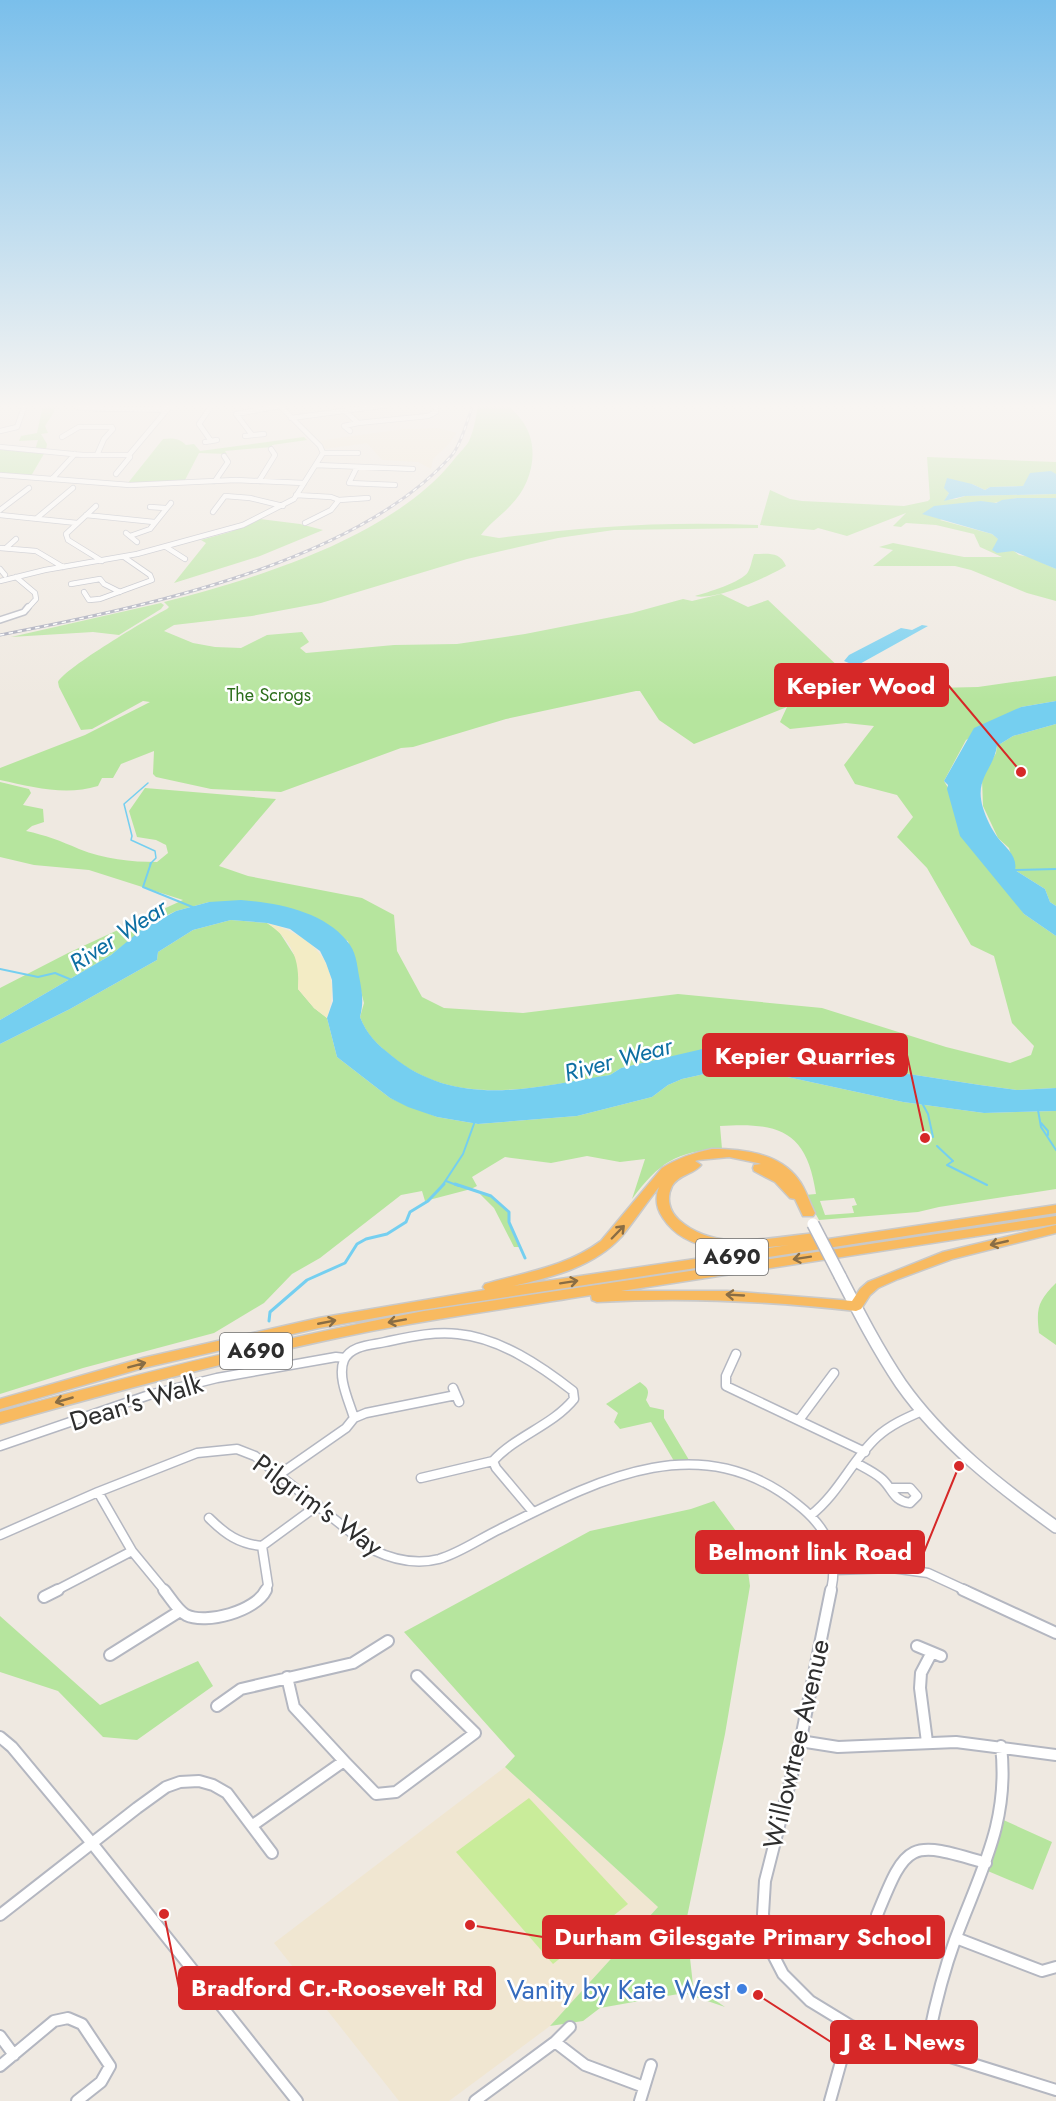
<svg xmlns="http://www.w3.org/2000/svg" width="1056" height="2101" viewBox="0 0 1056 2101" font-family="Jost,sans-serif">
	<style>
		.education { fill: #f0e6d1 }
		.green { fill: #b6e59e; fill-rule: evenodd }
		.sand { fill: #f3ecc5 }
		.pitch { fill: #c9ec9a }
		.water { fill: #75cff0 }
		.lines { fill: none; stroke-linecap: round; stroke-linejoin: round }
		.stream-far2 { stroke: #75cff0; stroke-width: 1.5 }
		.stream-far1 { stroke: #75cff0; stroke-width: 2 }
		.stream { stroke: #75cff0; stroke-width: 3 }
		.minor-far3-casing { stroke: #b4b7c1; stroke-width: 6 }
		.minor-far2-casing { stroke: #b4b7c1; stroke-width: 8 }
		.minor-far1-casing { stroke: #b4b7c1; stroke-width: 11 }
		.minor-casing { stroke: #b4b7c1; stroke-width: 14 }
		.tertiary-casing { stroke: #b4b7c1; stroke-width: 14 }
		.trunk-casing { stroke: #c9c9c9; stroke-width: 3 }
		.minor-far3 { stroke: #fff; stroke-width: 4.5 }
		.minor-far2 { stroke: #fff; stroke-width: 5 }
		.minor-far1 { stroke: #fff; stroke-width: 8 }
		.minor { stroke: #fff; stroke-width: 10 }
		.tertiary { stroke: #fff; stroke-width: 11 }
		.trunk { fill: #f8ba60; fill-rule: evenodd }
		.rail-casing { stroke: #a3a6b8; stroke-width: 3 }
		.rail { stroke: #fff; stroke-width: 1.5; stroke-dasharray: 4.5; stroke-linecap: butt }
		.tertiary-bridge-casing { stroke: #b4b7c1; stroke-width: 14; stroke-linecap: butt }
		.tertiary-bridge { stroke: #fff; stroke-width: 11 }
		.oneway { stroke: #896d44 }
		.shop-dot { fill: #3f7fe0; stroke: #fff; stroke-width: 2 }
		.labels { text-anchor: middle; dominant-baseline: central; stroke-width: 5; stroke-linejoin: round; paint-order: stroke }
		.far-park-label { font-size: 18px; fill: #2c6e1b; stroke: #fff }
		.shield { fill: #fff; stroke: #6d6d6d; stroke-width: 1.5 }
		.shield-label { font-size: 21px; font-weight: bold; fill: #2e2e2e }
		.water-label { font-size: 24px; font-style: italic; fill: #0d6fa3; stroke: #fff }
		.near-street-label { font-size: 27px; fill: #2e2e2e; stroke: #fff }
		.near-shop-label { font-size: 27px; fill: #366cbe; stroke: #fff; text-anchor: end }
		.leader { fill: none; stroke: #d62828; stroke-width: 2 }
		.callout-dot { fill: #d62828; stroke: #fff; stroke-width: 2 }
		.callout { fill: #d62828; stroke: #d62828; stroke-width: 2 }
		.callout-label { font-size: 24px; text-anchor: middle; font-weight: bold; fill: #fff }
	</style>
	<rect width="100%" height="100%" fill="#efe9e1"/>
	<path class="education" d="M439 428 457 433 447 446 433 459 431 469 418 462 382 460 367 443 325 449 317 441 403 429Z
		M505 1767 658 1907 550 2026 449 2101H399L274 1943Z"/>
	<path class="green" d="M43 405H55L54 412 45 426 48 433 41 434 47 444 46 450H35L38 440 19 441 21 436 37 433Z
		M478 405H507C514 411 522 419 526 427 540 453 530 486 511 505 501 516 489 524 481 535L499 538C586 526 670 521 758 525V528L614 530 558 538 467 559 321 603 252 616 174 625 164 631 193 643 215 647 241 648 267 635 302 632 309 642 300 648 306 653 394 645 457 644 525 634 632 613 683 599 692 601 721 594 748 607 768 600 843 671 890 689 978 687 1056 676V701L1021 707 966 740 944 781 1024 914 1056 936V1088L1017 1090 980 1085 831 1062 785 1050 745 1047 711 1048 621 1068 610 1075C538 1087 457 1109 394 1058 379 1046 367 1036 360 1017L364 1003 348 941 209 902 176 911 153 922 111 955 0 1020V988L68 953 183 900 89 870 34 865 0 857V782L29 789 31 793 23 805 43 809 44 822 32 826 26 831C45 835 61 841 79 849 104 859 131 862 157 862L168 853 166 845 156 840 137 837 129 811 145 788 276 799 219 866 248 876 362 898 394 915 397 951 422 997 444 1008 523 1013 678 994 822 1008 946 1047 1010 1063 1031 1055 1034 1046 1012 1023 994 956 971 945 927 868 897 837 913 817 897 795 855 784 844 765 874 726 846 723 790 729 780 722 787 707 694 744 659 720 640 691H636L506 719 413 747 401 748 281 792 211 789 156 777 153 774 154 751 121 764 113 778H102L98 786C65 796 33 787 0 780V768L85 735 150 702 143 701 92 729 81 730 59 687 58 682C65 668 149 618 167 609L169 607 164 602C256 579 391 537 452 462 457 455 465 448 469 441 474 430 476 417 478 405Z
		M304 437 307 440 272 445V447L225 451 227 454 199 453 184 482 128 483 163 439C172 438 179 438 186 445L194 444 200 451Z
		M0 449 45 452 31 476 0 473Z
		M927 457 1056 462V474L1035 473 1023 486 990 487 985 490 972 484 949 493 945 500 956 499 965 496 1056 494V498H1017L989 504 981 501 940 520 992 534 1019 555 1030 557 1056 569V601L1027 593 971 570 955 566H873L893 550 879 547 893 543 964 557H1002L980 547 974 534 936 525 906 523 901 527 893 526 906 513 847 536 818 528 814 530 760 525 770 490 790 499 802 501 904 506 928 501 930 499Z
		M260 519 300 524 323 530 260 556 174 583 206 543 201 540 230 532Z
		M754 554C767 554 780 551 786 566 768 577 715 601 695 596 706 593 742 582 748 572 751 567 752 559 754 554Z
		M161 603 164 605 161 609 119 635 93 632 11 637Z
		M1056 724V906L1050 902 1045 889 1015 870 1009 848 998 838 983 806 982 779 996 753 997 746 1013 736Z
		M231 920 267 923 278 930 296 958 300 968 298 989 314 1008 327 1018 337 1057 390 1098 437 1117 478 1124 577 1116 652 1097 668 1085 682 1079 709 1073 746 1068 903 1102 984 1113 1056 1111V1189L939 1207 918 1212 819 1220 805 1195 816 1194C807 1131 779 1122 720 1126L722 1149C676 1151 659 1163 632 1199L645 1159 620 1162 587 1156 551 1163 505 1157 472 1177 477 1186 471 1189 425 1201 422 1191 401 1195 320 1258 292 1274 264 1303 214 1333 83 1368 0 1394V1044L70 1009 157 960 158 952 193 930ZM854 1198 857 1205 852 1206 854 1213 825 1215 820 1201Z
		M480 1194 491 1196 509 1212V1222L520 1247H514L494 1208Z
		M1056 1283V1345L1039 1333C1036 1308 1038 1301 1056 1283Z
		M640 1382C648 1388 650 1390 646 1400L650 1407 664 1410V1418L689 1460 674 1461 651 1422 620 1429 614 1422 618 1413 606 1404Z
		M714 1501 744 1542 750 1586 725 1734 686 1922 693 1985 725 2007 684 1993 600 2008 583 2021 550 2026 658 1907 505 1767 515 1756 404 1632 590 1531 691 1509Z
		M0 1616 100 1705 198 1661 213 1686 137 1740 103 1737 58 1691 0 1672Z
		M999 1818 1052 1842 1033 1890 983 1869Z"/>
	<path class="sand" d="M267 923C315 936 344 966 327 1018L314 1008 298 989C300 959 292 940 267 923Z"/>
	<path class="pitch" d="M529 1798 628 1904 553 1964 456 1852Z"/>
	<path class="water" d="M1051 471 1056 474V494L965 496 944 501 949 493 944 488 947 478 972 484 985 490 990 487 1023 486 1030 473Z
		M1017 498H1056V569L1013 551 997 553 992 550 998 539 992 534 922 514 934 506 981 501 996 503 1002 500Z
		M922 625 928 626 856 666 844 661 849 655 901 628 912 630Z
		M1056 701V724L1013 736 997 746C993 771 974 778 983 808 986 818 992 830 998 838 1005 847 1018 856 1015 870L1045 889 1050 902 1056 906V936L1024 914 960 836 947 789 948 785 944 781 974 728 1021 707Z
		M241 900C277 903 323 911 347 941 356 951 357 964 359 976 362 991 364 1002 360 1017 367 1035 377 1044 392 1056 458 1110 534 1087 610 1075L621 1068 711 1047H745L785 1050 831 1062 980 1085 1017 1090 1056 1088V1111L984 1113 903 1102 746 1068 709 1073 682 1079 668 1085 652 1097 577 1116 478 1124 437 1117 408 1107 390 1098 337 1057 327 1018 333 1001 332 980 326 963 320 951 290 929 267 923 231 920 193 930 158 952 157 960 70 1009 0 1044V1020L111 955 141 930 176 911 209 902Z"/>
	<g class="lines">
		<path class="stream-far2" d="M148 783 124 804 132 836 131 840 155 851 156 858 150 864"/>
		<path class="stream-far1" d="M151 863 143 887 195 908
			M1014 870 1056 869
			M0 969 38 977 55 973 72 980
			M922 1103 928 1114 933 1137
			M1038 1110 1041 1127 1056 1150
			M1041 1123 1048 1131V1135
			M937 1146 953 1161 947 1165 987 1185
			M446 1181 459 1186
			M442 1186 463 1154 475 1121"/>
		<path class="stream" d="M455 1184 491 1196 509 1212V1222L525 1258
			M269 1321 270 1312 307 1280 345 1263 357 1244 366 1239 387 1234 406 1222 410 1212 428 1201 444 1184"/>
		<defs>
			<path id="minor-far3" d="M80 408 167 410
				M345 411 358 423 428 416 436 412V405
				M291 418 388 405
				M0 431 17 427 25 405
				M350 431 344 426 358 423
				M252 435 236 414 280 406
				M245 436 264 434
				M62 437 79 427H112L113 429 104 439 97 455
				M211 441 199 424 212 405
				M205 442 217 440
				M0 447 83 455H129L171 405
				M323 453H358
				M316 465 413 469
				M357 467 349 483 395 485
				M116 474 130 457 129 455
				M0 475 130 485 236 480 304 483
				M52 479 75 454
				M215 481 228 462 224 456
				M259 481 275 455 271 449
				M296 495 331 497 339 500 331 510 305 523
				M339 500 368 498
				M96 506 66 534 68 540 102 561
				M150 507 165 508
				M0 510 29 488
				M213 512 225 496 250 498 283 506
				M0 515 77 523
				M86 515 154 522
				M37 518 73 488
				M126 533 137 542
				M130 536 150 529 171 503
				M166 547 185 559
				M0 548 36 551 63 567
				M6 548 16 539
				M0 569 5 575
				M16 577 35 593 36 599 27 609
				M0 581 45 570 137 554 243 525 294 499 323 453 320 446 279 405
				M71 584 100 579 104 584 120 592
				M84 592 89 600 100 599 152 580 150 575 124 557"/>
			<path id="minor-far2" d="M0 620 24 612 28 607"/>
			<path id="minor-far1" d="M736 1354 726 1376V1386L865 1452
				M453 1388 459 1402
				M354 1418C349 1401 337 1377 344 1360 351 1345 372 1345 385 1342 409 1337 434 1331 458 1334 500 1338 541 1366 573 1391L574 1399C552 1426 517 1435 493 1461L496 1468 533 1512
				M799 1420 834 1373
				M0 1446 149 1395 217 1378 336 1357 345 1358
				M856 1463C865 1468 874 1472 882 1479 893 1489 893 1501 910 1503L917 1496 910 1488H892
				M280 1474 346 1428 354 1418 366 1413 456 1395
				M421 1478 493 1461
				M98 1492 132 1551 165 1591
				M811 1515C839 1493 852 1460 877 1437 890 1425 906 1418 922 1411
				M209 1518C225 1534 239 1544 262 1546
				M0 1535 98 1492 197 1453 237 1449 255 1456 373 1550C394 1560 416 1565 439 1559 460 1553 481 1538 500 1529 596 1481 699 1425 797 1504 828 1528 839 1553 831 1591
				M835 1570 892 1568 928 1573 967 1591
				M55 1591 132 1551
				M265 1591 268 1585 262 1546 318 1505"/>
			<path id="minor" d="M164 1590C170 1597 177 1610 186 1615 206 1625 256 1611 266 1590
				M831 1590 800 1743 765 1881 763 1914 768 1945 783 1974 810 2001 851 2026 1056 2090
				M963 1590 1056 1633
				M44 1597 58 1590
				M917 1646 941 1656
				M110 1655 180 1611
				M217 1706 241 1689 353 1663 388 1641
				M0 1737 12 1747 91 1842 297 2101
				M800 1741 838 1747 956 1742 1056 1755
				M927 1742 920 1688 921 1673 931 1654
				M344 1761 376 1794 396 1792 475 1733 417 1676
				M253 1825 344 1761 294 1707 287 1677
				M0 1915 137 1808 166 1787 180 1782 199 1781 213 1785 227 1793 272 1853
				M877 1915C907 1841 909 1840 986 1863
				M956 1938 1042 1971 1056 1967
				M0 2036 14 2055
				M555 2042 585 2065 644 2087
				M926 2051C933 2013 942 1976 955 1940 980 1872 1010 1822 1001 1746
				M0 2066 54 2021 68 2018 82 2024 110 2066 101 2082 77 2101
				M475 2101 555 2042 570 2027
				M640 2101 651 2065
				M830 2101 851 2026"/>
			<path id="tertiary" d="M840 1276C859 1313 878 1350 901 1384 942 1442 999 1486 1056 1527"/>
			<path id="trunk" d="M712 1149C742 1149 779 1153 798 1179 806 1189 809 1202 815 1213L813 1216H803L795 1199 790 1198 775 1182 754 1171 753 1168 754 1165 761 1164 758 1163 729 1157 698 1160 695 1161 701 1165C694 1174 679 1174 672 1186 666 1198 669 1211 679 1220 716 1253 771 1237 816 1233L821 1235 822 1240 1056 1205V1213L408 1312 319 1328 143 1368 0 1409V1399L143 1358 319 1318 485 1290 483 1287 485 1284C526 1272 566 1267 601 1241L662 1168C678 1158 693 1153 712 1149ZM659 1187C655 1198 656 1208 663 1218 690 1259 748 1249 789 1245L513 1286C552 1277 594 1267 622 1236 635 1220 646 1203 659 1187Z
				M1056 1216V1224L621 1291H727L852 1301 860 1289 868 1282 943 1252 1056 1225V1233L952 1259 898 1279 878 1288 870 1295 861 1309 856 1311C770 1301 684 1297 597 1302L592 1300 591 1295C517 1307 444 1317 371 1331 246 1356 123 1389 0 1424V1412C140 1373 281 1338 424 1311Z"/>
		</defs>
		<use href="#minor-far3" class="minor-far3-casing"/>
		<use href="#minor-far2" class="minor-far2-casing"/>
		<use href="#minor-far1" class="minor-far1-casing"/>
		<use href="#minor" class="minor-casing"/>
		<use href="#tertiary" class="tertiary-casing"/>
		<use href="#trunk" class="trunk-casing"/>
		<use href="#minor-far3" class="minor-far3"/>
		<use href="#minor-far2" class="minor-far2"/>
		<use href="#minor-far1" class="minor-far1"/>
		<use href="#minor" class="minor"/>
		<use href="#tertiary" class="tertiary"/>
		<use href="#trunk" class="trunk"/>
		<defs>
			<path id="rail" d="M0 635C138 608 356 564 452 455 462 443 467 420 473 405"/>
		</defs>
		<use href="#rail" class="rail-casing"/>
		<use href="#rail" class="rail"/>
		<defs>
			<path id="tertiary-bridge" d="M813 1224 840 1276"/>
		</defs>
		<use href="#tertiary-bridge" class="tertiary-bridge-casing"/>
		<use href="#tertiary-bridge" class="tertiary-bridge"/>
	</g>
	<defs><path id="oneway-shaft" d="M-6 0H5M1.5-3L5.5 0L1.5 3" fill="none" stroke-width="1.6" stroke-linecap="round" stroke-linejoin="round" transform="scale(1.5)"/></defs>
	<g class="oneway">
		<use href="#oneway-shaft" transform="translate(618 1232) rotate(-46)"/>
		<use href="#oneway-shaft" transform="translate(999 1243) rotate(167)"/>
		<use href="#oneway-shaft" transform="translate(802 1258) rotate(171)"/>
		<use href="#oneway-shaft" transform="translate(569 1282) rotate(-9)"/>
		<use href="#oneway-shaft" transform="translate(735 1295) rotate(-177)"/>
		<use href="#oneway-shaft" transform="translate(397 1321) rotate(170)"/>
		<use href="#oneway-shaft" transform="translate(327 1322) rotate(-11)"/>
		<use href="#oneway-shaft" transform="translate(137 1365) rotate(-15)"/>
		<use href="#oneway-shaft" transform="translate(64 1400) rotate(164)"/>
	</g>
	<linearGradient id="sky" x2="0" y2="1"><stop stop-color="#7abfeb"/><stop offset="0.58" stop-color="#f8f5f2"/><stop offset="1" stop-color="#f8f5f2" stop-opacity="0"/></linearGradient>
	<rect width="1056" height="700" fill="url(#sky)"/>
	<circle class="shop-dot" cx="742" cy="1989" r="6"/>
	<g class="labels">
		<g class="far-park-label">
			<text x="269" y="695">The Scrogs</text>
		</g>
		<g class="shield">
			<rect x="696" y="1239" width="72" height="36" rx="4.5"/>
			<rect x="220" y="1333" width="72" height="36" rx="4.5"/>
		</g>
		<g class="shield-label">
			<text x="732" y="1257">A690</text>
			<text x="256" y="1351">A690</text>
		</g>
		<g class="water-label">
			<text transform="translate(118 935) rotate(-33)">River Wear</text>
			<text transform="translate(618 1059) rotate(-15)">River Wear</text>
		</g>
		<g class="near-street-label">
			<text transform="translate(136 1402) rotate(-17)">Dean's Walk</text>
			<text transform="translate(318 1505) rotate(36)">Pilgrim's Way</text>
			<text transform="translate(796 1744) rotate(-77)">Willowtree Avenue</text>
		</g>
		<g class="near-shop-label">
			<text x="730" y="1989">Vanity by Kate West</text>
		</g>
	</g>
	<path class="leader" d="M1021 772L948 685M925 1138L907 1055M959 1466L924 1552M470 1925L543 1937M164 1914L179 1988M758 1995L831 2042"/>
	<g class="callout-dot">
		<circle cx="1021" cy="772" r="6"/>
		<circle cx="925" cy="1138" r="6"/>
		<circle cx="959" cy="1466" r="6"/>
		<circle cx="470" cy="1925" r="6"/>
		<circle cx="164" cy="1914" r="6"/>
		<circle cx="758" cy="1995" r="6"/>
	</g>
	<g class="callout">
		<rect x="775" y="664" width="173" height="42" rx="6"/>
		<rect x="703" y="1034" width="204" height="42" rx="6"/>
		<rect x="696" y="1531" width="228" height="42" rx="6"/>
		<rect x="543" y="1916" width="401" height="42" rx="6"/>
		<rect x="179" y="1967" width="316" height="42" rx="6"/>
		<rect x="831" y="2021" width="146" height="42" rx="6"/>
	</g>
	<g class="callout-label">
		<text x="861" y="694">Kepier Wood</text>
		<text x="805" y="1064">Kepier Quarries</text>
		<text x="810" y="1560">Belmont link Road</text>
		<text x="743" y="1945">Durham Gilesgate Primary School</text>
		<text x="337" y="1996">Bradford Cr.-Roosevelt Rd</text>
		<text x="904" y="2050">J &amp; L News</text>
	</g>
</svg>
